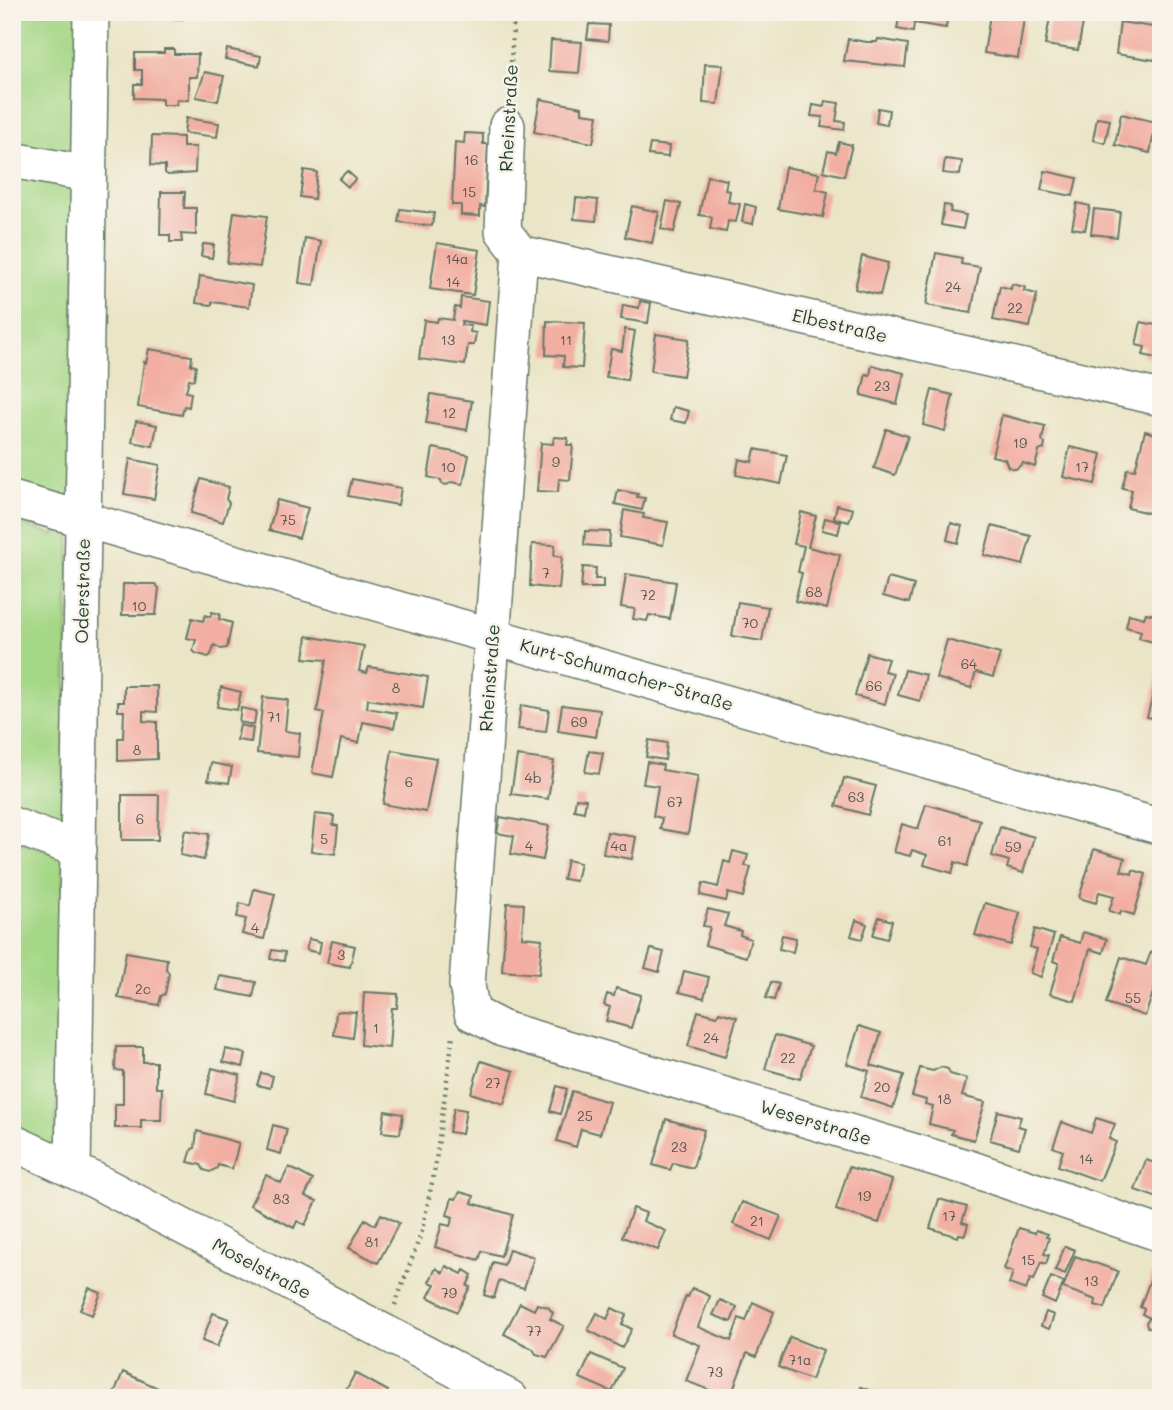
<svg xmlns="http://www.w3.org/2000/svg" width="1173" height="1410" viewBox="0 0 1173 1410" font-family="Mali,sans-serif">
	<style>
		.green { fill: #a4d786; stroke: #628a5d; stroke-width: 2 }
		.building { fill: #f2aea2 }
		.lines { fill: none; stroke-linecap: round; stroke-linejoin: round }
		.minor-casing { stroke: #667867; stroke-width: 38 }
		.path { stroke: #667867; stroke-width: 4.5; stroke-dasharray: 2 5; stroke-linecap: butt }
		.minor { stroke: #fff; stroke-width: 35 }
		.labels { text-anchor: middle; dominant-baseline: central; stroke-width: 5; stroke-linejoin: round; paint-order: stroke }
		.number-label { font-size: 14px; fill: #545950 }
		.street-label { font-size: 18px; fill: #1f3d34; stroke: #f7f3e8 }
	</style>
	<rect width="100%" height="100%" fill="#f7f3e8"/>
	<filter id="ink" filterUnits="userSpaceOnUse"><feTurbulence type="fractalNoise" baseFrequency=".0143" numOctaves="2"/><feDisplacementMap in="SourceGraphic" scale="14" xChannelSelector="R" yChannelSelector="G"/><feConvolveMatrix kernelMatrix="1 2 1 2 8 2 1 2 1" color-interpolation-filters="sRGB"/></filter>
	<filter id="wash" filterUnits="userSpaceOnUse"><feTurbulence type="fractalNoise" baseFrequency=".00686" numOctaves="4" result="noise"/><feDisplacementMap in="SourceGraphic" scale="28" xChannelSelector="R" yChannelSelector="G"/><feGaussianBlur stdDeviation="1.57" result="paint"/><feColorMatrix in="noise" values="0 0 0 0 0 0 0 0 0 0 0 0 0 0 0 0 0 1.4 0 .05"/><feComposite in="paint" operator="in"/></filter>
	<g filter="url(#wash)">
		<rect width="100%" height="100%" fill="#ebe5c7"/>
		<path class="green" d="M17 12H80L71 509 12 491V160Z
			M12 521 55 535 58 523 70 530 63 829 12 817Z
			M12 839 64 856 56 1143 49 1146 12 1136Z"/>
		<g id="blocks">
			<path class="building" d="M146 12H183L182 19 146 18Z
				M900 12H948L946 28 914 23 913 32 897 29Z
				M983 12H1025L1018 58 984 53 990 15Z
				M1051 12 1084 17 1078 50 1045 45Z
				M1120 22 1160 28 1155 60 1116 54Z
				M589 24 609 25 608 41 587 39Z
				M848 39 867 42H877L878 39 908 44 905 67 844 61Z
				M551 40 582 42 579 73 549 71Z
				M164 49H174V54H198L197 77H189V100H177L176 105H162V99L134 98V84H142V70H135V53H164Z
				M227 49 261 56 259 66 225 59Z
				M705 64 723 65 718 104 703 103Z
				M205 72 224 76 218 101 196 97Z
				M540 99 582 107V113L598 115 593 143 534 132Z
				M825 101 839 103 836 121 845 122 844 130 821 127 823 117 811 116 813 105 824 107Z
				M878 108 889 110 887 125 876 123Z
				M1121 114 1156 122 1150 153 1115 145Z
				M186 118 219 123 217 137 184 133Z
				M1097 118 1110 120 1105 143 1093 140Z
				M465 133 483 134V144H488L485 207 480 206V216L461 215V205H452L455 142 464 143Z
				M152 136 183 137V147H196L195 173 168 175 165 173V166L151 165Z
				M839 142 852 145 844 176 823 171 828 151 836 153Z
				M650 144 669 146 668 157 648 155Z
				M945 159 962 161 960 175 943 173Z
				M785 167 819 173 816 189 828 192 823 217 778 209Z
				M304 170 317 172 314 199 300 197Z
				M347 171 356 179 348 187 339 179Z
				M1045 171 1077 178 1073 196 1041 190Z
				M707 176 727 180 725 190 730 191 728 202 740 204 736 222 728 221 726 232 710 229 712 217 699 215Z
				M161 192H185L184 208H196V235L181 234 182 242H170V235H160Z
				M576 198 598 200 596 221 574 219Z
				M667 201 681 204 674 232 661 229Z
				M1077 203 1090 206 1085 230 1072 228Z
				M745 204 756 207 753 224 742 222Z
				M944 205 951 206 950 212 966 215 963 229 941 225Z
				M632 206 659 212 652 243 625 237Z
				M400 209 434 213 432 226 398 222Z
				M1094 209 1120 212 1117 237 1091 234Z
				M234 212 267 216 260 267 227 263Z
				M305 238 321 241 314 285 299 283Z
				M437 243 480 250 473 295 430 289Z
				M203 244 214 245 212 258 201 256Z
				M936 253 962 258 961 264 980 267 971 313 926 305Z
				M862 256 888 263 880 295 855 289Z
				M200 276 252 285 249 307 212 302V305L196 303Z
				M1012 284 1025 287 1024 291 1037 294 1030 327 993 320 1000 286 1011 289Z
				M461 297 489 301 486 325 462 321 461 325 471 326 470 332 476 333 474 345H468L465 365 419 359 424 320 437 322 438 318 453 320 455 307 460 308Z
				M640 301 651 303 648 323 621 319 623 305 639 308Z
				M547 321 585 323 582 368 563 367 564 356 546 355Z
				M1141 322 1161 326V359L1143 355 1145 347 1136 345Z
				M625 329 635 331 627 380 606 377 611 349 622 351Z
				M656 334 689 339 683 376 651 371Z
				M149 349 192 356 191 365 196 366 194 380 189 379 186 392 191 393 189 407 184 406 182 415 138 407 144 362 146 363Z
				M872 365 904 373 897 404 861 395 866 374 870 375Z
				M932 390 953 395 945 431 923 425Z
				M431 394 472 401 467 430 426 423Z
				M673 407 689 411 686 423 670 420Z
				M1002 415 1045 426 1042 440 1045 444 1044 449 1039 451 1035 467 1023 463 1016 469 1008 467 1005 459 992 456Z
				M136 421 157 425 153 446 132 442Z
				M886 429 908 436 895 475 874 468Z
				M1145 431 1161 436V482L1153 514 1128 508 1132 490 1122 488 1127 469 1135 470Z
				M554 437 568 438 567 445H573L570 480 559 479 558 492 537 491 541 443 553 444Z
				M1070 447 1102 454 1095 484 1063 477Z
				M433 448 469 455 463 484 451 482 447 485 442 484 441 480 428 477Z
				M755 449 787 455 781 484 736 475 739 459 752 462Z
				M130 459 160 465 154 499 124 494Z
				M201 479 229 487 226 499 229 503 223 522 191 513Z
				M352 479 401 488 398 505 348 496Z
				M618 490 638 494 637 497 645 498 642 510 615 504Z
				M277 500 308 508 299 538 269 530Z
				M837 505 853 509 849 522 834 518Z
				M624 510 644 514 643 518 668 522 663 545 620 537Z
				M801 512 816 516 808 547 840 555 827 609 795 601 802 573 798 572 804 546 794 544Z
				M825 518 841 522 838 534 822 530Z
				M951 523 962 526 958 543 947 540Z
				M992 526 1031 536 1023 565 984 555Z
				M585 531 610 532 609 547 584 545Z
				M532 544 555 545 554 556 562 557 559 589 530 586Z
				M583 567 596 568 595 579H603V588H581Z
				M626 574 676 582 670 619 649 615 647 621 633 619 635 609 621 607Z
				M888 578 914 585 909 603 883 596Z
				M123 584H155L159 588 156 615H122Z
				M738 602 768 607 762 641 732 636Z
				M212 612 220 614 219 619 232 623 227 648 221 649 214 645 211 655 208 657 195 653 193 650 196 640 187 638 192 618 203 621 205 615 210 617Z
				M1146 613 1160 616 1153 642 1139 638 1141 631 1126 627 1129 614 1144 618Z
				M307 636 364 646 359 671 367 673 369 667 428 677 423 708 368 699 367 708 397 713 394 728 363 722 359 743 341 739 333 777 312 773 324 713 317 711 326 660 304 658Z
				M947 640 1000 654 993 677 976 672 971 688 936 678Z
				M867 653 888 659 884 671 893 673 885 704 855 696Z
				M905 670 926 675 920 701 898 695Z
				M1158 674 1161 675V720L1147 717Z
				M124 686H157V712L143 711V721L157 722V759L118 761V738H123L124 711H118V702H124Z
				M221 687 241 692 237 710 217 707Z
				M263 697 288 700 285 731 300 733 298 757 257 753Z
				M521 705 549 710 546 732 518 729Z
				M562 705 600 710 596 737 558 731Z
				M241 708 256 711 254 725 239 722Z
				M240 725 253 728 251 742 237 740Z
				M649 740 667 743 665 760 646 757Z
				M392 750 436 758 426 812 383 804Z
				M589 751 603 753 599 774 585 772Z
				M517 756 554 761 548 799 511 794Z
				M647 762 663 765 662 770 698 776 688 834 660 829 662 818 653 816 658 786 643 784Z
				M211 763 232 767 229 783 208 780Z
				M844 778 876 786 868 815 836 806Z
				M122 795H159L158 840H122Z
				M576 798 586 799 584 812 574 810Z
				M926 804 980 820 967 866 955 862 952 873 924 865 927 855 912 850 910 856 894 852 902 824 918 829Z
				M315 814 334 816 333 825 338 826 335 854 311 851Z
				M500 817 549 826 543 860 511 854 514 836 497 833Z
				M1000 827 1034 837 1023 873 1007 868 1009 861 992 856Z
				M185 830 209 834 204 860 180 855Z
				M607 832 636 837 632 859 603 854Z
				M1094 849 1125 858 1121 871 1132 874 1133 870 1146 874 1134 915 1121 911 1120 915 1109 911 1114 896 1099 892 1096 903 1079 898Z
				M733 851 748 855 745 866 751 867 743 897 728 893 726 901 700 895 703 883 718 887 724 861 730 863Z
				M567 860 580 863 576 881 563 879Z
				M254 889 275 894 264 939 242 934 246 919 237 917 240 903 250 906Z
				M507 903 524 904 522 937 542 939 539 974 502 971Z
				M985 903 1020 913 1011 945 975 935Z
				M708 909 728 914 724 926 741 931 740 935 751 939 746 957 705 945 710 927 703 926Z
				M879 917 892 921 887 939 873 935Z
				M856 920 867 924 862 939 851 936Z
				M1035 929 1054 935 1041 977 1030 973 1037 949 1030 947Z
				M1083 932 1107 939 1103 953 1090 949 1075 1001 1050 994 1059 963 1053 961 1060 937 1080 943Z
				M782 935 796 938 793 952 779 949Z
				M309 939 321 942 319 953 306 950Z
				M332 941 355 946 350 967 327 963Z
				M651 949 664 952 659 972 645 968Z
				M272 950 285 952 284 961 270 959Z
				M126 952 167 959 166 969 169 973 165 994 161 996 159 1005 118 998Z
				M1151 952 1161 956V983L1159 989 1155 987 1145 1016 1106 1003 1121 957 1146 965Z
				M684 971 709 977 704 998 679 992Z
				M220 976 256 982 253 997 217 990Z
				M771 982 779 984 774 1000 766 998Z
				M616 988 641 995 631 1028 606 1021 610 1007 604 1005 607 994 614 996Z
				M364 992 398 994 397 1008H392L389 1048 361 1045Z
				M342 1011 356 1012 353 1038 334 1035 336 1012Z
				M698 1011 717 1016 719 1012 737 1017 725 1057 688 1046Z
				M859 1026 881 1033 871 1065 904 1075 893 1108 861 1097 869 1071 847 1064Z
				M775 1035 811 1046 800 1079 765 1069Z
				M116 1047H143V1062H156V1088H162L161 1120H141V1128H115V1104H123V1071L115 1070Z
				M226 1049 246 1054 243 1067 223 1062Z
				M481 1061 514 1071 504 1104 471 1093Z
				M941 1067 948 1069 950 1074 967 1079 962 1096 985 1102 974 1140 951 1134 953 1130 929 1124 933 1106 925 1104 926 1100 912 1096 920 1068 933 1071Z
				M212 1068 240 1075 234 1101 206 1094Z
				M261 1073 273 1076 270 1088 257 1085Z
				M557 1086 567 1089 560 1114 550 1111Z
				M572 1091 609 1102 600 1134 581 1129 576 1147 557 1141Z
				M454 1108 466 1110 462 1134 449 1132Z
				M385 1111 403 1114 400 1134 382 1132Z
				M998 1111 1021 1117 1018 1126 1025 1128 1019 1148 990 1140Z
				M1096 1118 1115 1124 1109 1139 1116 1142 1100 1181 1058 1166 1063 1151 1053 1147 1062 1122 1091 1133Z
				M666 1119 704 1130 693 1168 673 1163 670 1170 653 1165Z
				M273 1125 287 1129 281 1154 267 1150Z
				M197 1131 239 1143 232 1169 218 1165 217 1168 210 1172 204 1170 201 1165 188 1162 192 1149 195 1148Z
				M1146 1160 1161 1165V1199L1135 1190Z
				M289 1167 313 1180 305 1196 317 1201 305 1225 297 1221 294 1228 250 1205 266 1175 281 1183Z
				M849 1167 892 1180 879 1223 836 1210Z
				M460 1192 474 1196 472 1203 513 1215 501 1256 482 1251 479 1260 435 1247 442 1224 450 1226 453 1217 447 1215 452 1198 456 1199Z
				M939 1199 967 1207 962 1222 968 1224 965 1235 959 1234 958 1237 930 1228Z
				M742 1202 781 1216 771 1240 733 1224Z
				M633 1208 646 1213 643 1221 666 1231 658 1250 622 1237Z
				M381 1214 399 1223 378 1263 349 1248 365 1219 375 1225Z
				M1019 1228 1035 1233 1036 1230 1048 1234 1046 1237 1049 1238 1044 1254 1049 1255 1046 1264 1041 1262 1034 1280 1030 1279 1026 1290 1009 1284 1013 1272 1004 1269Z
				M1065 1246 1075 1250 1065 1274 1055 1270Z
				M509 1249 534 1257 524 1288 499 1281 494 1298 484 1295 493 1262 504 1265Z
				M1075 1256 1118 1271 1105 1308 1095 1305 1096 1300 1063 1288Z
				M446 1266 462 1274 464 1270 472 1275 467 1286 470 1287 457 1312 428 1297 435 1284 429 1282 436 1268 443 1273Z
				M1152 1275 1161 1279V1322L1157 1320 1156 1327 1151 1329 1147 1327 1146 1322 1150 1318 1142 1314 1144 1309 1140 1307Z
				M1051 1277 1064 1282 1055 1304 1042 1298Z
				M89 1288 101 1293 92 1315 80 1310Z
				M692 1288 710 1296 698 1327 731 1341 739 1318 746 1321 753 1302 774 1312 756 1357 747 1353 730 1398 686 1381 700 1345 671 1334 686 1296 688 1297Z
				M720 1300 737 1307 731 1322 713 1315Z
				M520 1303 534 1310 537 1304 548 1307 553 1313 550 1319 564 1326 547 1357 536 1354 533 1349 504 1334Z
				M612 1308 626 1315 622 1324 632 1329 622 1348 588 1330 597 1313 607 1319Z
				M1046 1312 1054 1315 1049 1329 1041 1326Z
				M213 1313 229 1319 217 1347 202 1341Z
				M790 1337 823 1350 811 1380 778 1367Z
				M591 1354 623 1368 612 1392 580 1378Z
				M123 1372 158 1388 153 1398H112Z
				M355 1373 388 1391 384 1398H342Z
				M861 1387 888 1398H857Z"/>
		</g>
	</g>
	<g filter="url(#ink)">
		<use href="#blocks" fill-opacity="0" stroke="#667867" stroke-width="2"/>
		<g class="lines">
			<defs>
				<path id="minor" d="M507 126 503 231 520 253 467 985 472 1013 503 1029 969 1168 1161 1234
					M12 160 88 174
					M520 253 1161 398
					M12 499 1161 827
					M12 825 79 850
					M12 1142 94 1180 510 1398
					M73 1170 91 12"/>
			</defs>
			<use href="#minor" class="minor-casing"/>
			<path class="path" d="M509 97 514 12
				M395 1305 422 1231 435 1168 453 1035"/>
			<use href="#minor" class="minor"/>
		</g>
	</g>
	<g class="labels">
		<g class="number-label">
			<text x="471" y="159">16</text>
			<text x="469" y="191">15</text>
			<text x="457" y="258">14a</text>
			<text x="453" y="281">14</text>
			<text x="953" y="286">24</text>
			<text x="1015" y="307">22</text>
			<text x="448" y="339">13</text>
			<text x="566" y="339">11</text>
			<text x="882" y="385">23</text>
			<text x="449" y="412">12</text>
			<text x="1020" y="442">19</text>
			<text x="556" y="461">9</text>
			<text x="448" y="466">10</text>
			<text x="1082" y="466">17</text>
			<text x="288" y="519">75</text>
			<text x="546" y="572">7</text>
			<text x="814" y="591">68</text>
			<text x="648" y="594">72</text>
			<text x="139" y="605">10</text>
			<text x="750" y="622">70</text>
			<text x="969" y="663">64</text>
			<text x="874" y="685">66</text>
			<text x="396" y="687">8</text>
			<text x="274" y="716">71</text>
			<text x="579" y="721">69</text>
			<text x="137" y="749">8</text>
			<text x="533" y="777">4b</text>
			<text x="409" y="781">6</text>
			<text x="856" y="796">63</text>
			<text x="675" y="801">67</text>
			<text x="140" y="818">6</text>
			<text x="324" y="838">5</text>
			<text x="945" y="840">61</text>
			<text x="529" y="845">4</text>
			<text x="619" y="845">4a</text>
			<text x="1013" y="846">59</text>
			<text x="255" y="927">4</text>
			<text x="341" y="954">3</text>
			<text x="143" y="988">2c</text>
			<text x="1133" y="997">55</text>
			<text x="376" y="1027">1</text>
			<text x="711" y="1037">24</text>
			<text x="788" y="1057">22</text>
			<text x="493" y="1082">27</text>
			<text x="882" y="1086">20</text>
			<text x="944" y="1098">18</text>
			<text x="585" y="1115">25</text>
			<text x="679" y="1146">23</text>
			<text x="1086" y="1158">14</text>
			<text x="864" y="1195">19</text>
			<text x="281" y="1198">83</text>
			<text x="949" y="1215">17</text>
			<text x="757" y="1220">21</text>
			<text x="372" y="1241">81</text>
			<text x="1028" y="1259">15</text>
			<text x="1091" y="1280">13</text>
			<text x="449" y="1292">79</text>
			<text x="534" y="1330">77</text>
			<text x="800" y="1359">71a</text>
			<text x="715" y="1371">73</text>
		</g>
		<g class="street-label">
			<text transform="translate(508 118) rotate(-87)">Rheinstraße</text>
			<text transform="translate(840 325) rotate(13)">Elbestraße</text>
			<text transform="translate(82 591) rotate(-89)">Oderstraße</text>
			<text transform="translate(627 674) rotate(16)">Kurt-Schumacher-Straße</text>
			<text transform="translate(489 678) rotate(-86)">Rheinstraße</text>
			<text transform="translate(816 1122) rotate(17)">Weserstraße</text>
			<text transform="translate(262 1268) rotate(28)">Moselstraße</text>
		</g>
	</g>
	<rect width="1173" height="1410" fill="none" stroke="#f7f3e8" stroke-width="42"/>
</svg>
